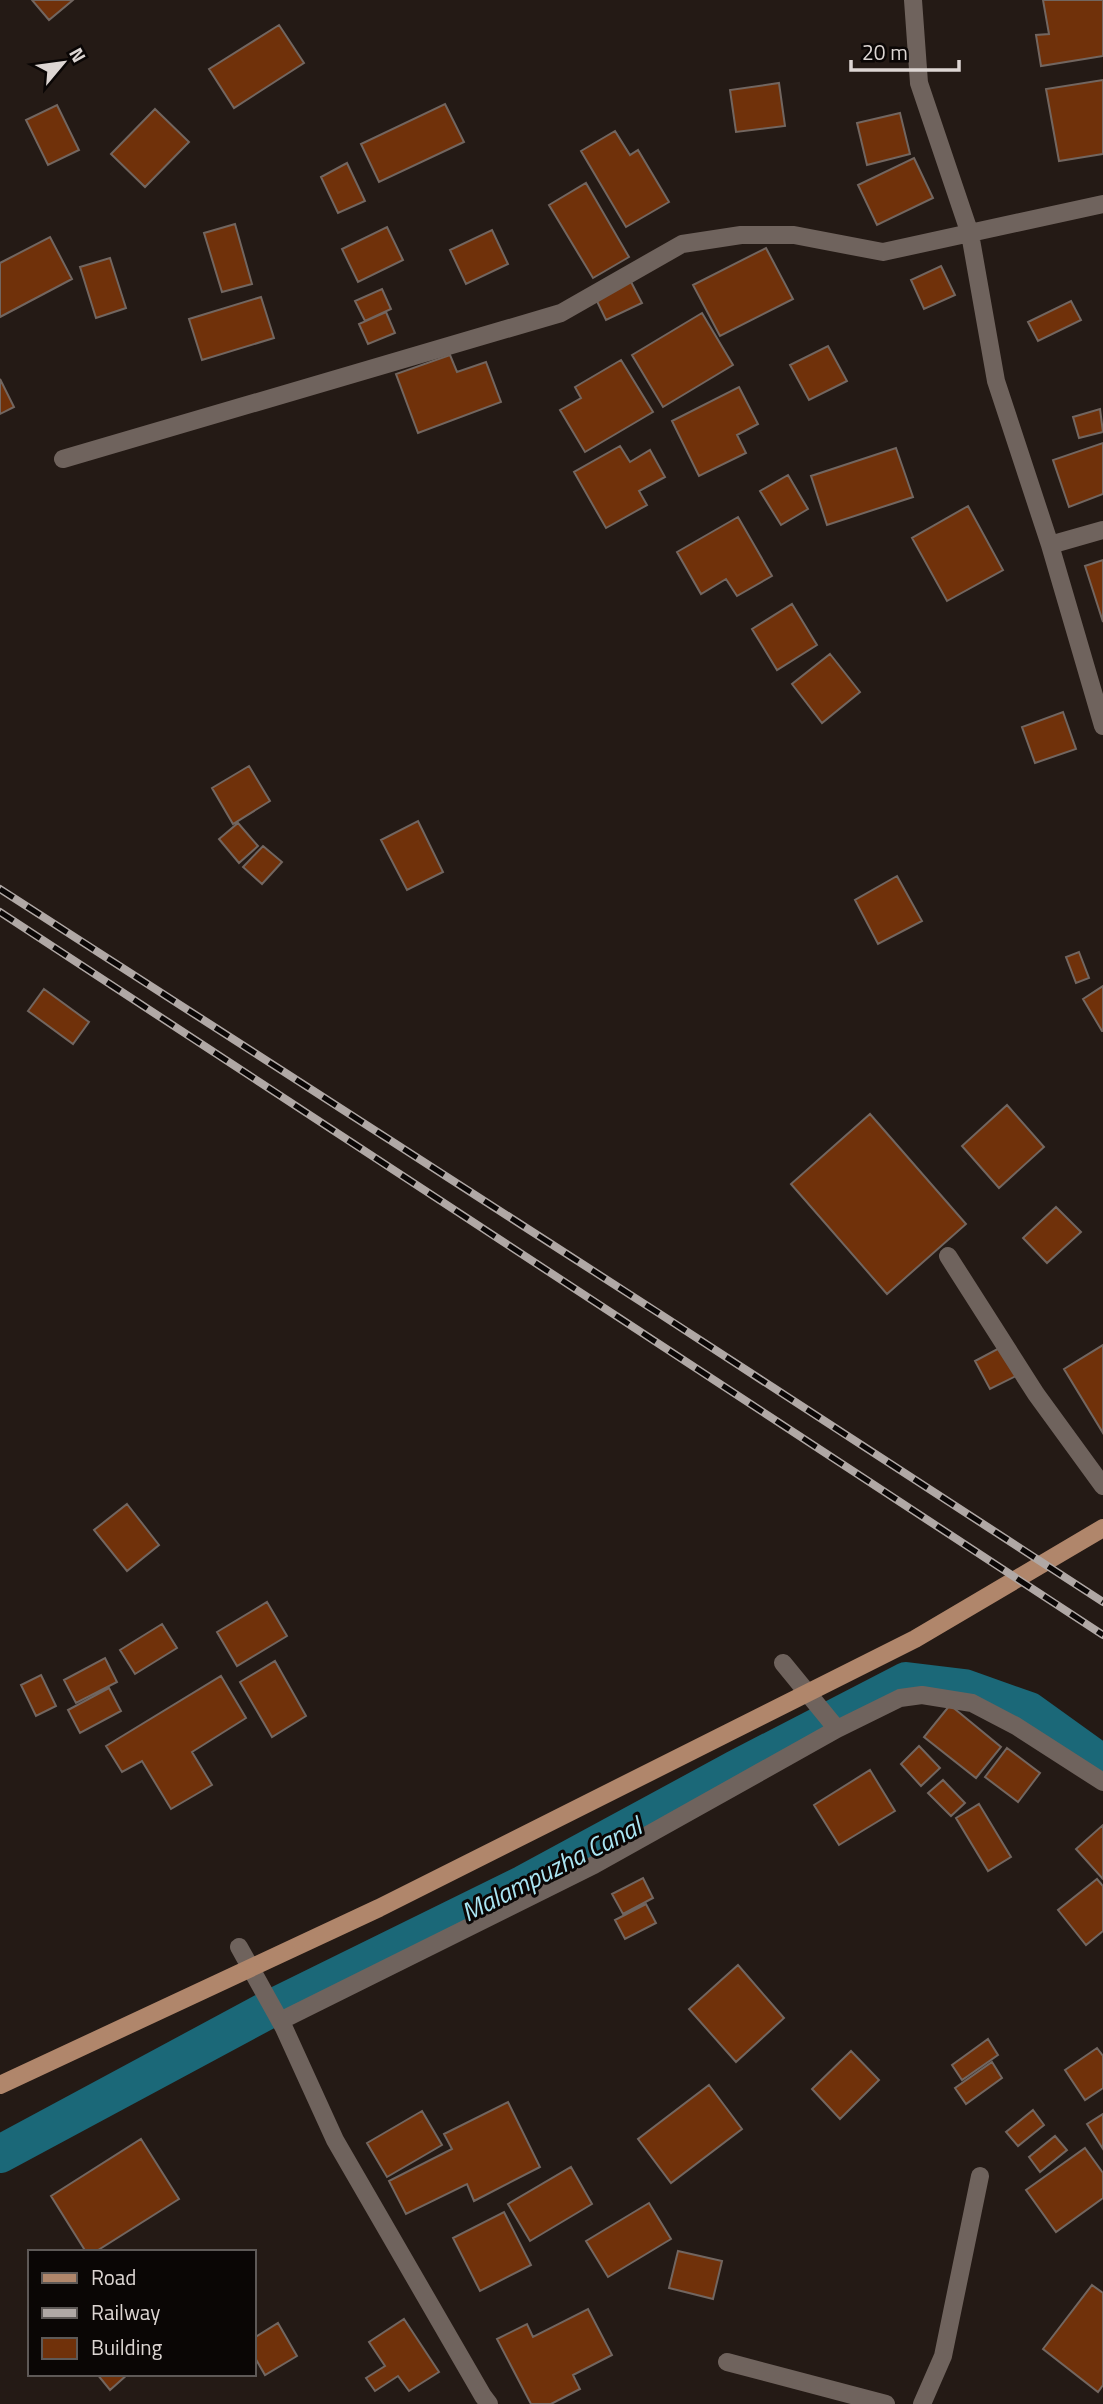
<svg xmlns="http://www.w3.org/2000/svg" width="1103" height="2404" viewBox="0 0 1103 2404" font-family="'Titillium Web',sans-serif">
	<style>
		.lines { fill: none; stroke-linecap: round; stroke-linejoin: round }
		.canal { stroke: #1b6878; stroke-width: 38 }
		.building { fill: #70310a; stroke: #726660; stroke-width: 2 }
		.minor { stroke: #6f635d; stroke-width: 18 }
		.major { stroke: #b0866b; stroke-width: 18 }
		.rail-casing { stroke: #b0a8a5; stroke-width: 8 }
		.rail { stroke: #0a0605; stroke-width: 5; stroke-dasharray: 16; stroke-linecap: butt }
		.labels { text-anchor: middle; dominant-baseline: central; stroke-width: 6; stroke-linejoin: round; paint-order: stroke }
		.water-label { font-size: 26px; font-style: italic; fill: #aae5f3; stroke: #0a0605 }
	</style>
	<rect width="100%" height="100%" fill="#241a15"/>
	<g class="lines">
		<path class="canal" d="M0 2154 266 2011 524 1884 736 1769 906 1681 964 1688 1029 1711 1103 1764"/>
	</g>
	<path class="building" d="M32 0H73L49 20Z
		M1043 0H1103V56L1041 66 1036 35 1049 34Z
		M279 25 304 63 234 108 209 69Z
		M1103 80V154L1059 161 1046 89Z
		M779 83 785 126 736 132 730 90Z
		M445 104 464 142 379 182 361 144Z
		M57 105 79 150 48 165 26 120Z
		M155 109 189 142 145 187 111 154Z
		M900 113 910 154 867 165 857 123Z
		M615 131 630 155 638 150 669 202 626 227 581 151Z
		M914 158 933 198 877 225 858 185Z
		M347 163 365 201 338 213 321 177Z
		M586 183 629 257 593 278 549 205Z
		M235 224 252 284 222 292 204 233Z
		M387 227 403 260 358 282 342 249Z
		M492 230 508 264 466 284 450 250Z
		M50 237 72 279 0 317V263Z
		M766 248 793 299 720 336 693 285Z
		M110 258 126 308 96 318 80 267Z
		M941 266 955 295 924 309 911 280Z
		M629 278 642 303 606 320 594 295Z
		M382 289 391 309 365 321 355 301Z
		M261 297 274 338 202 360 189 319Z
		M1071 301 1081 320 1038 341 1028 322Z
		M386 312 395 333 368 344 359 324Z
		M702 313 733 365 663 407 632 355Z
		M828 346 847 381 809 400 790 365Z
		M450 355 457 372 486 362 501 402 418 433 396 374Z
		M621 360 653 412 585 452 560 410 581 398 575 387Z
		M0 379 14 407 0 414Z
		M739 387 758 424 737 435 746 453 699 476 672 421Z
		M1100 409 1103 432 1079 438 1073 417Z
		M1103 443V494L1069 507 1053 460Z
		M620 446 630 462 650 450 665 477 639 491 647 505 606 528 574 472Z
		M896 448 913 497 827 525 811 476Z
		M788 475 808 509 781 525 760 491Z
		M968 506 1003 570 947 601 912 538Z
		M738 517 772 576 737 596 726 579 701 594 677 552Z
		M1103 560V622L1085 566Z
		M792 604 817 645 777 670 752 629Z
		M830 654 860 692 822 723 792 684Z
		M1063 712 1076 749 1035 763 1022 727Z
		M249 766 270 801 233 824 212 788Z
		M418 821 443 872 407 890 381 840Z
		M238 823 258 846 239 863 219 839Z
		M263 846 282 862 262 884 243 867Z
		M897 876 922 921 878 944 855 900Z
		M1079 952 1089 978 1076 983 1066 957Z
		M1103 986V1031H1102L1083 999Z
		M44 989 89 1022 73 1044 28 1011Z
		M1007 1105 1044 1147 999 1188 962 1146Z
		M870 1114 966 1224 887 1294 791 1184Z
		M1056 1207 1081 1232 1047 1263 1023 1238Z
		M1005 1345 1020 1374 990 1389 975 1361Z
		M1103 1345V1433L1064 1369Z
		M127 1504 159 1545 127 1571 94 1530Z
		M267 1602 287 1636 237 1666 217 1632Z
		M162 1624 177 1648 135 1674 120 1650Z
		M105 1658 117 1682 76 1703 64 1680Z
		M275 1661 306 1716 272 1737 240 1682Z
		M41 1675 56 1706 36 1716 21 1685Z
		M221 1676 246 1718 192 1752 212 1785 171 1809 142 1761 122 1772 106 1746Z
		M109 1688 121 1711 80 1733 68 1710Z
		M950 1705 1001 1747 976 1778 924 1737Z
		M919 1746 940 1768 921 1786 901 1764Z
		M1007 1748 1040 1773 1018 1802 985 1777Z
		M870 1770 895 1811 839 1845 814 1805Z
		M943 1780 965 1803 951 1816 928 1793Z
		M979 1804 1011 1857 988 1871 956 1818Z
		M1103 1825V1879L1076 1849Z
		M643 1878 653 1898 623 1914 612 1894Z
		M1097 1879 1103 1886V1931L1086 1945 1058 1910Z
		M646 1904 656 1923 625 1939 615 1920Z
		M738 1965 784 2018 736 2062 689 2009Z
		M988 2039 998 2055 962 2080 952 2065Z
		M1097 2048 1103 2056V2088L1085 2100 1065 2070Z
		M851 2051 879 2080 840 2119 812 2089Z
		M992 2062 1002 2078 966 2104 955 2088Z
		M709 2085 742 2129 671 2183 638 2139Z
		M508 2102 540 2167 474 2201 467 2184 406 2214 389 2181 452 2149 444 2134Z
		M1033 2110 1044 2125 1018 2146 1006 2132Z
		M422 2111 442 2145 387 2177 367 2143Z
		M1103 2114V2149L1087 2124Z
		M1055 2136 1067 2150 1040 2172 1029 2157Z
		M141 2139 179 2199 95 2252H86L51 2196Z
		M1085 2148 1103 2173V2198L1056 2232 1026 2190Z
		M571 2167 592 2204 530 2241 508 2204Z
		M649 2203 671 2239 608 2277 586 2241Z
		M504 2212 531 2265 480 2291 453 2238Z
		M678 2251 722 2261 713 2299 669 2288Z
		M1092 2285 1103 2293V2385L1098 2392 1043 2349Z
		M588 2309 612 2355 573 2375 580 2389 551 2404H531L497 2339 527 2324 533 2337Z
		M404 2319 439 2372 409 2391 398 2376 375 2391 366 2378 385 2366 369 2342Z
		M278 2323 297 2356 265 2375 254 2356V2338Z
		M97 2374H128L110 2390Z"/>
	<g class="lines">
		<path class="minor" d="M913 0 919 83 970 234 996 381 1050 545 1103 530
			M63 459 561 313 682 244 741 235H794L883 252 1103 204
			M1050 545 1103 726
			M948 1256 1036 1394 1103 1486
			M783 1663 837 1729
			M239 1947 284 2028 335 2140 483 2396 489 2404
			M280 2021 594 1865 837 1729 900 1698 922 1695 972 1703 1016 1726 1103 1782
			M727 2362 886 2404
			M922 2404 943 2356 980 2176"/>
		<path class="major" d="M0 2085 379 1908 915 1639 1103 1528"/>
		<defs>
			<path id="rail" d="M0 889 660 1314 1103 1602
				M0 912 1103 1635"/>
		</defs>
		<use href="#rail" class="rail-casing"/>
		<use href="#rail" class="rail"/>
	</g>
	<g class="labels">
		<g class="water-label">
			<text transform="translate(551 1869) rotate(-27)">Malampuzha Canal</text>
		</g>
	</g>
	<rect x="28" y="2250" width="228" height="126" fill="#0a0605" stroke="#5e5957" stroke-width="2"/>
	<rect x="42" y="2273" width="35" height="10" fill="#b0866b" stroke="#5e5957" stroke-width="2"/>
	<text x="91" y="2285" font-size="21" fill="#ddd6d3">Road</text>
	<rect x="42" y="2308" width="35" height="10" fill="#b0a8a5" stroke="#5e5957" stroke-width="2"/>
	<text x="91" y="2320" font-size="21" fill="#ddd6d3">Railway</text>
	<rect x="42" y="2338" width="35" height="21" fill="#70310a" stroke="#5e5957" stroke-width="2"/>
	<text x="91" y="2355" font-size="21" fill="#ddd6d3">Building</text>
	<g transform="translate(63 63) rotate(61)" stroke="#0a0605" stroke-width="5" paint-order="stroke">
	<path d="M0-5L12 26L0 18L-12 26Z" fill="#ddd6d3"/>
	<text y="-10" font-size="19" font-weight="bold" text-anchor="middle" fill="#ddd6d3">N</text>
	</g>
	<path d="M851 60v10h108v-10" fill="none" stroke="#ddd6d3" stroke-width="3.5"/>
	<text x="862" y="60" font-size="21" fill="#ddd6d3" stroke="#0a0605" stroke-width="5" paint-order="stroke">20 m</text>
</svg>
